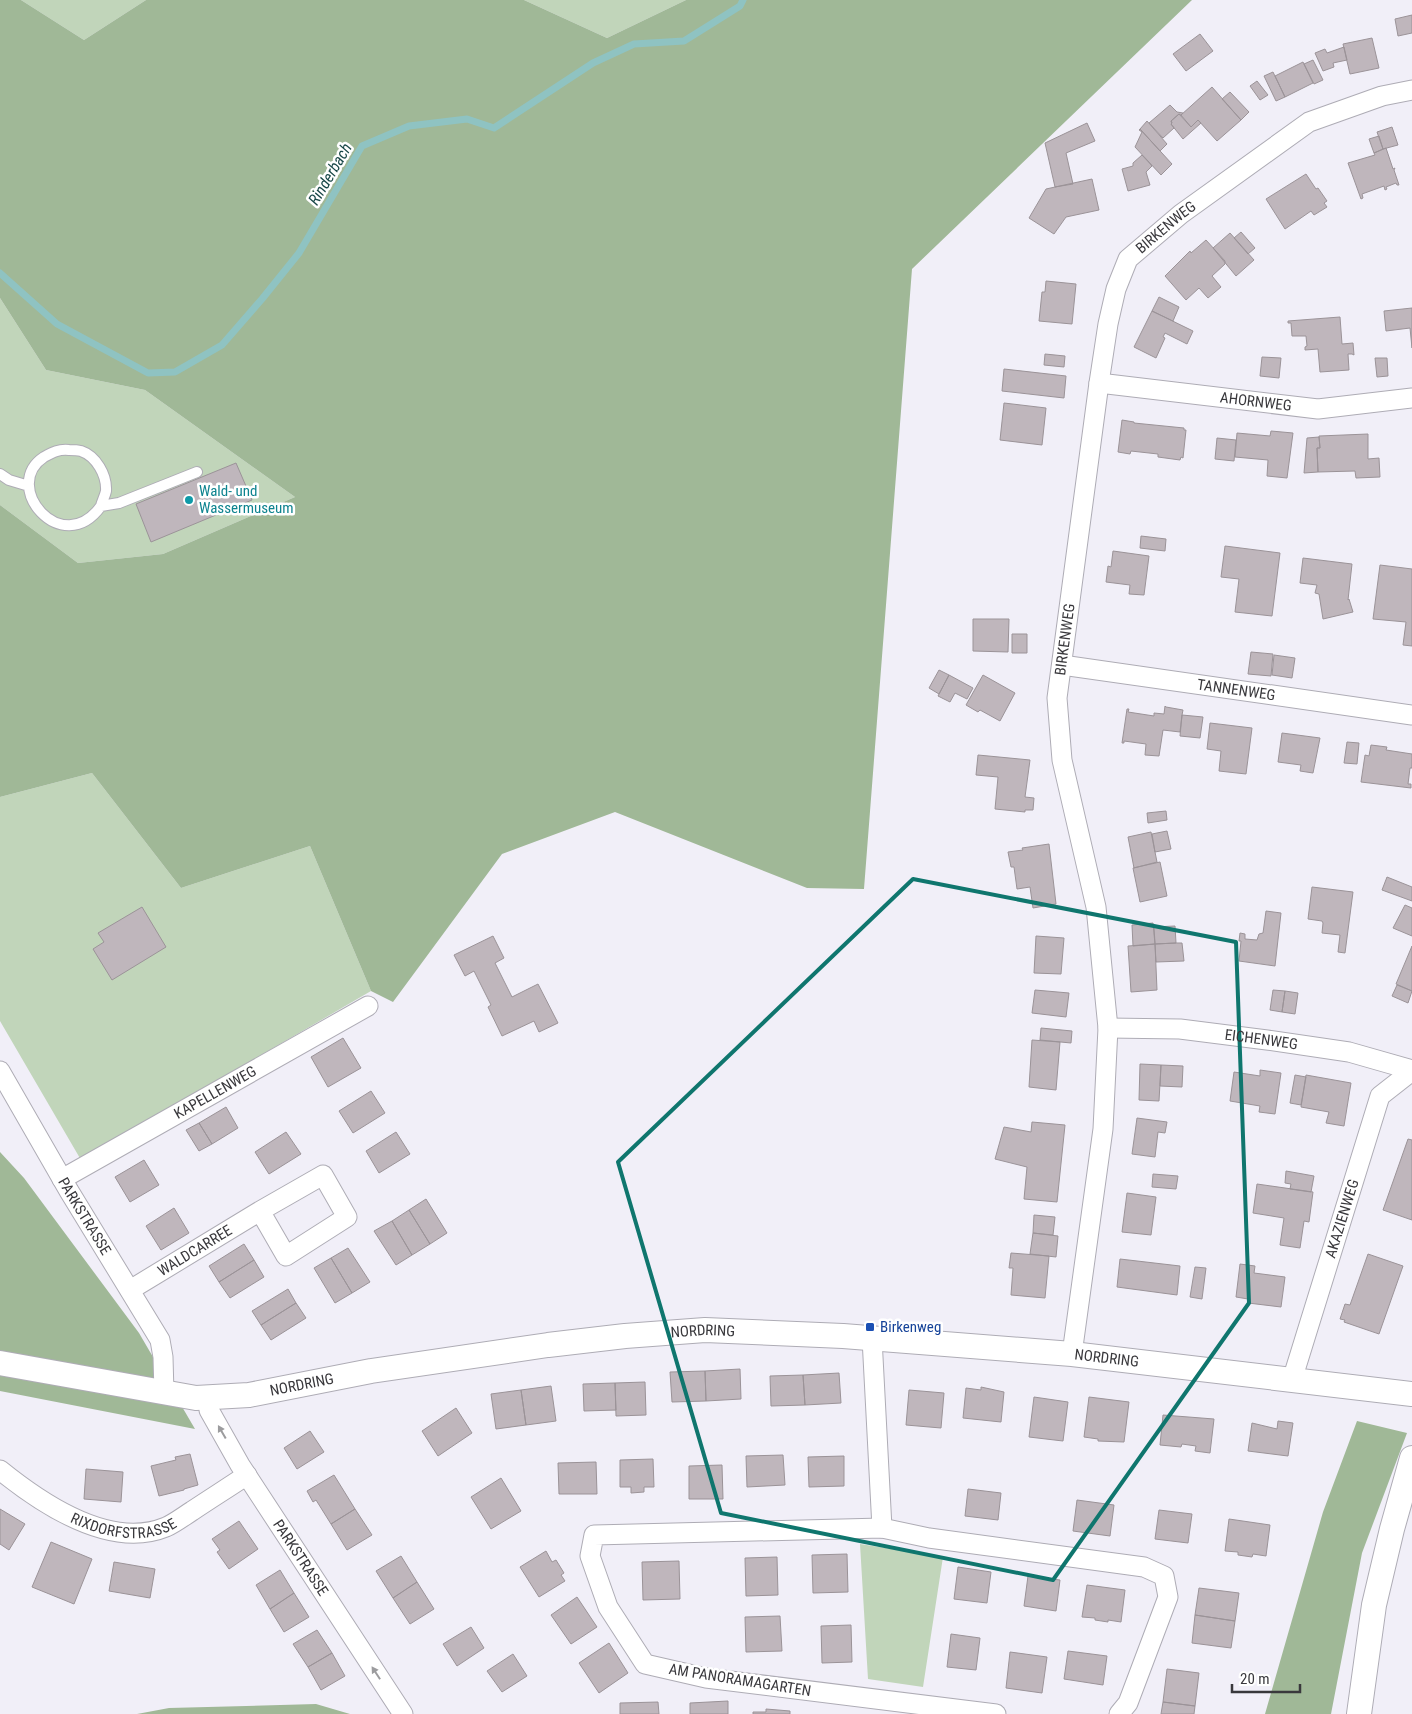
<svg xmlns="http://www.w3.org/2000/svg" width="1412" height="1714" viewBox="0 0 1412 1714" font-family="'Roboto Condensed',sans-serif">
	<style>
		.green { fill: #c1d5ba }
		.forest { fill: #a0b897 }
		.lines { fill: none; stroke-linecap: round; stroke-linejoin: round }
		.stream { stroke: #8fc3c2; stroke-width: 7 }
		.building { fill: #bfb6bc; stroke: #9b9398 }
		.service-casing { stroke: #aeacb5; stroke-width: 12 }
		.minor-casing { stroke: #aeacb5; stroke-width: 21 }
		.tertiary-casing { stroke: #aeacb5; stroke-width: 26 }
		.service { stroke: #fff; stroke-width: 10 }
		.minor { stroke: #fff; stroke-width: 19 }
		.tertiary { stroke: #fff; stroke-width: 24 }
		.oneway { fill: #9c9c9e }
		.marked { fill: none; stroke: #0f766e; stroke-width: 4; stroke-linejoin: round }
		.culture-dot { fill: #0f9aa8; stroke: #fff; stroke-width: 2 }
		.transit-dot { fill: #1a4fb4; stroke: #fff; stroke-width: 2 }
		.labels { text-anchor: middle; dominant-baseline: central; stroke-width: 5; stroke-linejoin: round; paint-order: stroke }
		.street-label { font-size: 15px; fill: #39383c; stroke: #fff }
		.culture-label { font-size: 15px; fill: #0d838f; stroke: #fff; text-anchor: start }
		.transit-label { font-size: 15px; fill: #164399; stroke: #fff; text-anchor: start }
		.water-label { font-size: 16px; font-style: italic; fill: #194848; stroke: #fff }
	</style>
	<rect width="100%" height="100%" fill="#f1eff8"/>
	<path class="green" d="M21 0H146L84 40Z
		M524 0H686L607 38Z
		M0 298 46 370 145 390 295 497 163 554 78 563 0 505Z
		M92 773 181 888 310 846 371 991 81 1160 0 1021V797Z
		M860 1544 943 1557 923 1687 868 1679Z"/>
	<path class="forest" d="M0 0H21L84 40 146 0H524L607 38 686 0H1192L912 269 864 889 807 888 615 812 502 854 393 1002 371 991 310 846 181 888 92 773 0 797V505L78 563 163 554 295 497 145 390 46 370 0 298Z
		M0 1152 24 1178 139 1333 195 1429 0 1391Z
		M1357 1421 1407 1433 1362 1553 1331 1714H1265L1323 1512Z
		M316 1704 350 1714H137L169 1708Z"/>
	<g class="lines">
		<path class="stream" d="M0 273 57 324 148 373 175 372 222 345 262 299 299 253 362 146 409 126 467 119 494 128 593 63 634 44 684 41 740 6 743 0"/>
	</g>
	<path class="building" d="M1412 15V33L1398 36 1395 19Z
		M1200 34 1213 51 1186 71 1173 54Z
		M1372 38 1379 68 1350 74 1343 44Z
		M1344 47 1347 60 1333 63 1334 67 1323 71 1315 53 1325 49 1327 53Z
		M1313 60 1323 80 1314 84 1304 64Z
		M1303 62 1313 83 1285 97 1275 76Z
		M1273 72 1285 97 1276 101 1264 76Z
		M1257 81 1268 95 1260 100 1250 86Z
		M1212 87 1241 120 1217 141 1198 120 1191 127 1181 115Z
		M1230 92 1249 112 1241 120 1222 99Z
		M1170 105 1177 112 1183 113 1181 115 1179 114 1171 121 1172 123 1171 124 1174 128 1163 138 1149 123Z
		M1179 114 1191 127 1198 120 1201 123 1183 139 1171 124 1172 123 1171 121Z
		M1147 121 1167 144 1160 151 1140 129Z
		M1087 123 1095 141 1066 153 1073 184 1055 187 1045 143Z
		M1392 127 1398 145 1383 149 1377 132Z
		M1140 129 1172 164 1161 175 1135 147 1142 132 1139 130Z
		M1379 136 1383 149 1374 153 1369 139Z
		M1386 148 1393 169 1395 168 1394 170 1399 185H1397L1396 183 1386 187 1387 189 1385 190 1384 186 1362 194 1363 198 1361 199 1348 163 1375 155 1374 153Z
		M1142 155 1152 166 1146 172 1150 185 1128 191 1122 169 1133 166V163Z
		M1306 174 1316 189 1318 188 1327 201 1324 203 1327 207 1314 215 1311 211 1285 229 1266 199Z
		M1092 179 1099 210 1066 217 1054 234 1029 218 1046 189Z
		M1241 232 1255 248 1248 254 1234 238Z
		M1230 233 1254 260 1236 276 1213 248Z
		M1206 240 1225 261V264L1212 276 1221 287 1208 298 1199 288 1186 300 1165 276 1190 251 1191 253Z
		M1046 281 1076 284 1072 324 1039 321 1042 292H1045Z
		M1159 297 1179 307 1173 321 1152 311Z
		M1412 308V348L1410 328 1386 331 1384 311Z
		M1152 311 1193 331 1187 344 1165 333 1163 337 1165 338 1156 358 1134 347Z
		M1340 317 1342 344 1353 343 1354 355 1352 354H1348L1349 370 1320 372 1318 349 1305 350V347L1307 346 1306 336H1292L1291 323H1288V321Z
		M1045 354 1065 356 1064 367 1044 365Z
		M1262 357 1281 358 1279 378 1260 376Z
		M1375 358H1387L1388 376 1377 377Z
		M1004 369 1066 376 1064 398 1002 391Z
		M1004 403 1046 408 1042 445 1000 440Z
		M1122 420 1134 422V423L1184 428V430H1186L1183 458 1181 457 1180 460 1158 457V454L1131 451 1130 454 1118 452Z
		M1271 431 1293 433 1287 478 1267 476 1268 460 1235 457 1237 433 1270 436Z
		M1368 434V459L1379 458 1380 477 1356 478 1355 471 1318 472 1317 448H1320L1319 436Z
		M1319 437 1320 448H1317L1318 472 1304 473 1307 438Z
		M1217 438 1236 440 1234 461 1215 459Z
		M236 463 252 500 151 542 136 504Z
		M1141 536 1166 539 1165 551 1140 548Z
		M1225 546 1280 553 1272 616 1235 612 1239 579 1221 577Z
		M1113 551 1149 556 1144 595 1129 594 1130 585 1106 582 1108 566 1111 567Z
		M1303 558 1352 564 1348 600 1349 599 1353 612 1323 619 1319 594 1315 593 1317 585 1300 583Z
		M1380 565 1412 569V646L1403 645 1406 622 1373 619Z
		M973 619H1009L1008 652 973 651Z
		M1012 634H1027V653H1012Z
		M1251 652 1273 654 1271 676 1248 674Z
		M1274 655 1295 658 1292 678 1272 675Z
		M939 670 949 675 939 694 929 688Z
		M949 675 973 688 967 699 955 693 950 702 938 696Z
		M983 675 1015 693 1000 721 980 710 978 712 966 705Z
		M1165 706 1166 707 1183 710 1182 715 1180 732 1163 730 1159 756 1145 755 1146 744 1124 741V743H1122L1127 709H1129L1128 712 1154 716V713L1164 714Z
		M1182 715 1203 717 1200 738 1180 736Z
		M1210 723 1252 728 1246 774 1219 771 1221 751 1207 749Z
		M1282 733 1320 738 1313 773 1300 771 1301 765 1278 762Z
		M1347 742 1359 743 1357 764 1344 763Z
		M1371 745 1387 747 1386 750 1412 754V768H1410L1408 784H1411V788L1361 782 1365 755 1369 756Z
		M978 755 1030 760 1025 797 1034 798 1033 810H1025V812L995 809 998 777 976 775Z
		M1166 811 1167 820 1148 823 1147 813Z
		M1167 831 1171 849 1155 852 1152 834Z
		M1151 832 1157 862 1134 868 1128 837Z
		M1049 844 1056 904 1033 908 1030 887 1017 889 1014 867H1011L1008 852 1023 850 1022 848Z
		M1160 862 1167 896 1140 902 1133 868Z
		M1387 877 1412 887V901L1382 890Z
		M1312 887 1353 892 1345 953 1338 952 1340 935 1322 933 1323 923 1322 921 1308 919Z
		M1405 905 1412 908V936L1393 928Z
		M142 907 166 947 112 980 93 949 104 942 98 933Z
		M1266 911 1281 913 1275 966 1239 961 1241 941H1239L1240 933 1245 934V939L1257 940 1259 934 1263 933Z
		M1153 923 1155 944 1133 946 1132 925Z
		M1175 926 1176 943 1155 944 1154 927Z
		M493 936 504 958 495 963 512 997 538 984 558 1023 539 1032 534 1021 502 1036 488 1007 491 1005 474 971 465 976 454 955Z
		M1036 936 1064 938 1061 974 1034 973Z
		M1176 943H1182L1184 961 1156 962 1155 944Z
		M1155 944 1157 990 1131 992 1128 946Z
		M1412 946V991L1396 984Z
		M1397 985 1412 991 1408 1003 1392 996Z
		M1035 990 1069 993 1066 1017 1032 1013Z
		M1273 990 1285 991 1282 1012 1270 1010Z
		M1285 991 1298 993 1295 1014 1282 1012Z
		M1041 1028 1072 1031 1071 1043 1040 1040Z
		M343 1038 361 1068 328 1087 311 1057Z
		M1032 1040 1060 1042 1056 1090 1029 1087Z
		M1140 1064 1161 1065 1159 1101 1139 1100Z
		M1161 1065 1183 1066 1182 1087 1160 1086Z
		M1260 1070 1281 1073 1275 1114 1259 1112 1260 1106 1230 1101 1234 1072 1260 1076Z
		M1295 1075 1306 1077 1301 1105 1290 1103Z
		M1306 1075 1351 1083 1344 1126 1326 1123 1329 1112 1301 1107Z
		M371 1091 385 1113 353 1133 339 1111Z
		M226 1107 238 1128 212 1144 199 1123Z
		M1137 1118 1167 1122 1165 1133 1158 1132 1155 1157 1132 1154Z
		M1032 1122 1065 1125 1057 1202 1024 1199 1027 1167 995 1159 1004 1127 1031 1132Z
		M199 1123 212 1144 199 1151 186 1130Z
		M286 1132 301 1154 269 1174 255 1152Z
		M396 1132 410 1154 379 1173 366 1151Z
		M1408 1139 1412 1140V1220L1383 1210Z
		M144 1160 159 1185 130 1202 115 1177Z
		M1286 1171 1314 1176 1311 1192 1290 1189 1291 1184 1285 1183Z
		M1153 1174 1178 1176 1176 1189 1152 1187Z
		M1257 1184 1313 1192 1309 1222 1304 1221 1300 1248 1280 1245 1284 1218 1253 1213Z
		M1127 1193 1156 1197 1151 1235 1122 1232Z
		M426 1199 447 1233 430 1244 409 1210Z
		M174 1208 189 1233 161 1250 146 1226Z
		M409 1210 430 1244 412 1255 392 1221Z
		M1034 1215 1055 1217 1053 1235 1033 1233Z
		M392 1221 412 1255 396 1265 374 1231Z
		M1033 1233 1058 1236 1056 1257 1030 1254Z
		M244 1244 254 1260 219 1282 209 1266Z
		M348 1248 370 1282 352 1293 331 1258Z
		M1011 1253 1049 1256 1045 1298 1011 1295 1013 1268H1009Z
		M1368 1254 1403 1266 1379 1334 1344 1322 1345 1320 1340 1319 1345 1304 1350 1305Z
		M331 1258 352 1293 335 1303 314 1268Z
		M1120 1259 1180 1266 1177 1295 1117 1287Z
		M254 1260 264 1277 230 1298 219 1282Z
		M1240 1264 1255 1266 1254 1273 1285 1277 1281 1307 1248 1303V1299L1236 1297Z
		M1195 1267 1206 1268 1202 1299 1190 1297Z
		M288 1289 296 1303 261 1325 252 1311Z
		M296 1303 306 1318 271 1340 261 1325Z
		M740 1369 741 1399 706 1401 705 1371Z
		M705 1371 706 1401 672 1402 670 1372Z
		M839 1373 841 1403 805 1405 803 1375Z
		M803 1375 805 1405 771 1406 770 1376Z
		M645 1382 646 1415 616 1416 615 1383Z
		M615 1383 616 1410 584 1411 583 1384Z
		M551 1386 556 1421 526 1425 521 1390Z
		M981 1387 1004 1392 1001 1422 963 1418 966 1388 981 1390Z
		M521 1390 526 1425 496 1429 491 1394Z
		M909 1390 944 1393 941 1428 906 1425Z
		M1034 1397 1068 1402 1063 1441 1029 1437Z
		M1089 1397 1129 1402 1124 1442 1098 1441V1439L1084 1437Z
		M456 1408 472 1433 438 1456 422 1431Z
		M1163 1415 1214 1419 1210 1453 1195 1451 1196 1446 1182 1444 1181 1447 1160 1445Z
		M1278 1421 1293 1423 1288 1456 1248 1451 1252 1423 1277 1429Z
		M310 1431 324 1452 297 1469 284 1448Z
		M190 1454 198 1485 184 1489V1490L159 1496 151 1466 176 1460 175 1457Z
		M783 1455 785 1485 747 1487 746 1456Z
		M844 1456V1486L809 1487 808 1457Z
		M653 1459 654 1487H644V1492L631 1493V1487H620V1460Z
		M596 1462 597 1494H559L558 1463Z
		M722 1465 723 1499H689V1466Z
		M86 1469 123 1472 121 1502 84 1499Z
		M334 1475 355 1509 331 1524 316 1500 313 1502 307 1491Z
		M501 1478 521 1511 491 1529 471 1497Z
		M968 1489 1001 1493 998 1520 965 1516Z
		M1077 1500 1114 1505 1110 1536 1073 1531Z
		M0 1509 25 1524 9 1550 0 1544Z
		M355 1509 372 1535 347 1550 331 1524Z
		M1159 1510 1192 1514 1188 1543 1155 1539Z
		M1229 1519 1270 1525 1266 1556 1253 1554 1252 1557 1238 1555V1552L1225 1551Z
		M239 1521 258 1549 229 1569 217 1552 220 1550 212 1539Z
		M51 1542 92 1559 74 1604 32 1587Z
		M546 1551 552 1562 556 1560 564 1573 561 1575 565 1581 539 1597 520 1567Z
		M847 1554 848 1592 813 1593 812 1555Z
		M401 1556 417 1582 393 1598 376 1571Z
		M777 1557 778 1595 746 1596 745 1558Z
		M679 1561 680 1599 643 1600 642 1562Z
		M114 1562 155 1569 150 1598 109 1591Z
		M958 1567 991 1572 987 1603 954 1599Z
		M280 1570 294 1593 270 1609 256 1585Z
		M1028 1576 1060 1580 1056 1611 1024 1606Z
		M417 1582 434 1609 410 1624 393 1598Z
		M1087 1585 1125 1590 1121 1622 1108 1620V1622L1095 1620V1618L1082 1617Z
		M1199 1588 1239 1593 1235 1621 1195 1615Z
		M294 1593 309 1617 284 1632 270 1609Z
		M577 1597 597 1627 571 1644 551 1615Z
		M1195 1615 1235 1621 1231 1648 1192 1643Z
		M780 1616 782 1651 746 1652 745 1617Z
		M851 1625 852 1662 822 1663 821 1626Z
		M471 1627 484 1648 457 1666 443 1644Z
		M317 1630 332 1653 308 1667 293 1644Z
		M951 1634 980 1638 976 1670 947 1667Z
		M609 1643 628 1673 599 1693 579 1663Z
		M1068 1651 1107 1656 1103 1685 1064 1679Z
		M1010 1652 1047 1657 1042 1693 1006 1688Z
		M332 1653 345 1676 321 1690 308 1667Z
		M513 1654 527 1676 502 1692 487 1671Z
		M1167 1669 1199 1673 1195 1706 1163 1702Z
		M728 1701V1714H690V1703Z
		M658 1702 659 1714H620V1703Z
		M1163 1702 1195 1706 1194 1714H1161Z
		M766 1709 790 1711V1714H753V1712H766Z"/>
	<g class="lines">
		<defs>
			<path id="service" d="M0 474 9 480 29 486
				M101 506C62 560 0 486 44 457 53 452 59 449 69 450 73 450 77 450 81 451 96 456 107 475 106 491 105 496 102 501 101 506L119 503 197 472"/>
			<g id="minor">
				<path id="s1" d="M1099 383 1318 409 1412 398"/>
				<path id="s2" d="M1062 665 1412 715"/>
				<path id="s3" d="M1108 1028 1180 1029 1267 1040 1349 1052 1412 1070"/>
				<path id="s4" d="M0 1071 69 1191 160 1340 163 1357 164 1393"/>
				<path id="s5" d="M62 1179 368 1006"/>
				<path id="s6" d="M130 1290 260 1211 286 1256 347 1217 323 1175 260 1211"/>
				<path d="M872 1338 882 1528"/>
				<path id="s7" d="M1072 1354 1103 1129 1108 1028 1096 907 1062 760 1057 698 1099 383 1108 324 1116 289 1128 259 1181 214 1309 122 1382 96 1412 90"/>
				<path id="s8" d="M1292 1380 1380 1096 1412 1071"/>
				<path id="s9" d="M208 1399 209 1410 240 1465 403 1714"/>
				<path id="s10" d="M0 1470C42 1504 110 1550 166 1527 175 1523 184 1516 192 1511 210 1499 229 1487 247 1475"/>
				<path d="M996 1714 706 1678 645 1664 608 1607 590 1556 594 1535 882 1528 929 1538 1144 1567 1164 1576 1168 1597 1128 1703 1119 1714"/>
			</g>
			<g id="tertiary">
				<path id="s11" d="M0 1363 196 1398 249 1395 371 1371 548 1345 625 1336 705 1330 843 1336 1072 1354 1412 1394"/>
				<path d="M1359 1714 1374 1605 1392 1529 1412 1458"/>
			</g>
		</defs>
		<use href="#service" class="service-casing"/>
		<use href="#minor" class="minor-casing"/>
		<use href="#tertiary" class="tertiary-casing"/>
		<use href="#service" class="service"/>
		<use href="#minor" class="minor"/>
		<use href="#tertiary" class="tertiary"/>
	</g>
	<defs><path id="oneway-solid" d="M-6-.8H1V-3.2L6.5 0L1 3.2V.8H-6Z" transform="scale(1.25)"/></defs>
	<g class="oneway">
		<use href="#oneway-solid" transform="translate(222 1432) rotate(-120)"/>
		<use href="#oneway-solid" transform="translate(376 1673) rotate(-123)"/>
	</g>
	<path class="marked" d="M913 879 1236 942 1249 1303 1053 1580 721 1513 618 1162Z"/>
	<circle class="culture-dot" cx="189" cy="500" r="5"/>
	<rect class="transit-dot" x="865" y="1322" width="10" height="10" rx="2.5"/>
	<g class="labels">
		<g class="street-label">
			<text stroke="none"><textPath href="#s7" startOffset="1158">BIRKENWEG</textPath></text>
			<text stroke="none"><textPath href="#s1" startOffset="158">AHORNWEG</textPath></text>
			<text stroke="none"><textPath href="#s7" startOffset="722">BIRKENWEG</textPath></text>
			<text stroke="none"><textPath href="#s2" startOffset="176">TANNENWEG</textPath></text>
			<text stroke="none"><textPath href="#s3" startOffset="154">EICHENWEG</textPath></text>
			<text stroke="none"><textPath href="#s5" startOffset="176">KAPELLENWEG</textPath></text>
			<text stroke="none"><textPath href="#s4" startOffset="168">PARKSTRASSE</textPath></text>
			<text stroke="none"><textPath href="#s8" startOffset="169">AKAZIENWEG</textPath></text>
			<text stroke="none"><textPath href="#s6" startOffset="76">WALDCARREE</textPath></text>
			<text stroke="none"><textPath href="#s11" startOffset="711">NORDRING</textPath></text>
			<text stroke="none"><textPath href="#s11" startOffset="1116">NORDRING</textPath></text>
			<text stroke="none"><textPath href="#s11" startOffset="306">NORDRING</textPath></text>
			<text stroke="none"><textPath href="#s10" startOffset="140">RIXDORFSTRASSE</textPath></text>
			<text stroke="none"><textPath href="#s9" startOffset="185">PARKSTRASSE</textPath></text>
			<text transform="translate(740 1680) rotate(9)">AM PANORAMAGARTEN</text>
		</g>
		<g class="culture-label">
			<text x="199" y="491">Wald- und<tspan x="199" dy="17">Wassermuseum</tspan></text>
		</g>
		<g class="transit-label">
			<text x="880" y="1327">Birkenweg</text>
		</g>
		<g class="water-label">
			<text transform="translate(330 174) rotate(-59)">Rinderbach</text>
		</g>
	</g>
	<path d="M1232 1684v8h68v-8" fill="none" stroke="#39383c" stroke-width="2.5"/>
	<text x="1240" y="1684" font-size="15" fill="#39383c" stroke="#ffffff" stroke-width="4" paint-order="stroke">20 m</text>
</svg>
